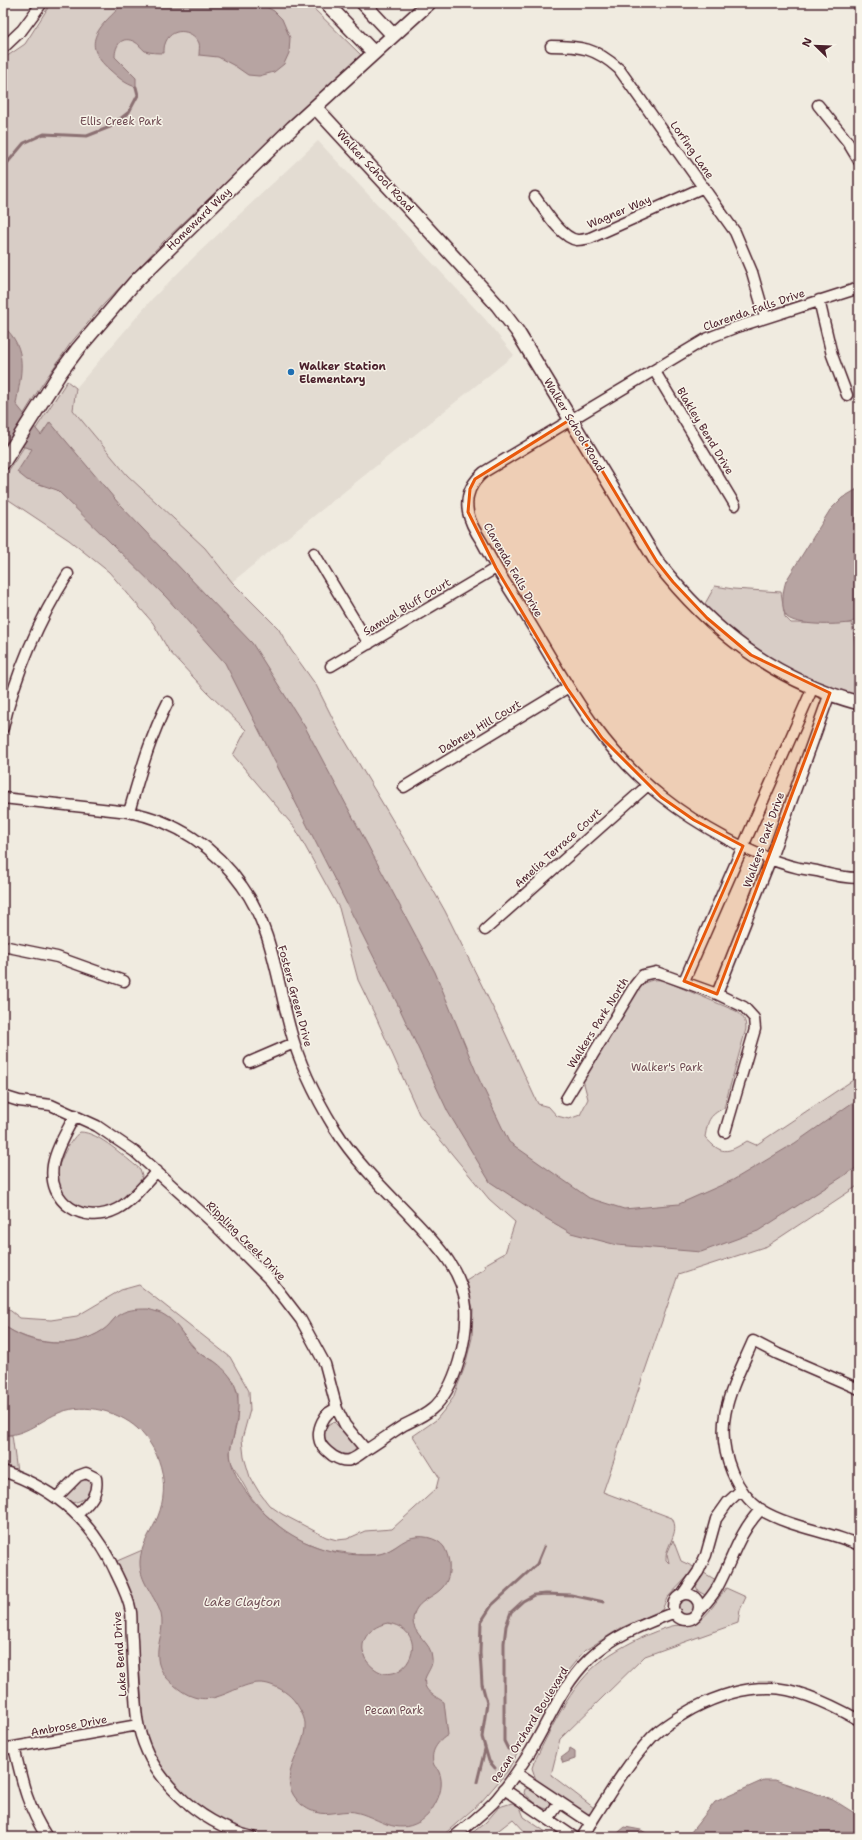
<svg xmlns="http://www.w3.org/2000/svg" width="862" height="1840" viewBox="0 0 862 1840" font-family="'Shantell Sans',sans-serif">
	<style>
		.built { fill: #e3dcd2 }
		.green { fill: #d8cdc6; stroke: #917678 }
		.water { fill: #b7a4a2; stroke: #8b6f72; fill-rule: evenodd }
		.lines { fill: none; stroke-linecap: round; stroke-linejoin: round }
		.stream { stroke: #8b6f72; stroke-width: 3 }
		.minor-casing { stroke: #4a1f2b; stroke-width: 13 }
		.tertiary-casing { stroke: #4a1f2b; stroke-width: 16 }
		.minor { stroke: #f7f3e8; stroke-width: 10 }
		.tertiary { stroke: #f7f3e8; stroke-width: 13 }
		.marked { fill: #e8590c; fill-opacity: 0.2; stroke: #e8590c; stroke-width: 3; stroke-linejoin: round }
		.poi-dot { fill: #1f6fb2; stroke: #f7f3e8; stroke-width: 1.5 }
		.labels { text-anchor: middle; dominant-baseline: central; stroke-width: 3; stroke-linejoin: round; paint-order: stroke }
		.park-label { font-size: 11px; fill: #6e4a52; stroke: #f7f3e8 }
		.street-label { font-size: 11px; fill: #4a1f2b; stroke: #f7f3e8 }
		.poi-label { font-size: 11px; font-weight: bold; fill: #4a1f2b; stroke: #f7f3e8; text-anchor: start }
		.water-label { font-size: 12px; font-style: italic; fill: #704e55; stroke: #f7f3e8 }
	</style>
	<rect width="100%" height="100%" fill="#f0ebe0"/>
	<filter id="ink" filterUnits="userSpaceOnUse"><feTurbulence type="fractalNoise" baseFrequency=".025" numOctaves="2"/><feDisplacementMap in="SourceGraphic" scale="8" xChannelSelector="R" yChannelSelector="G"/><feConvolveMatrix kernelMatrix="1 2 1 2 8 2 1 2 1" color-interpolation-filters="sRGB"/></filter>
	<g filter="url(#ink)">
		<path class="built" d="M318 141 485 319 514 355 232 582 205 548 127 475 73 410 76 388 152 299 196 255Z"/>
		<path class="green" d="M51 3H308L361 55 165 240 104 304 70 344 41 386 3 448V59L25 44Z
			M67 381 76 388 73 410 127 475 205 548 232 582 278 628 291 650 316 685 337 727 411 851 445 911 501 1024 538 1104 549 1107 557 1116 569 1119 580 1115 588 1099 583 1080 638 988C646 981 652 979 663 980L736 1011C743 1016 746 1020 746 1029L724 1108C708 1116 708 1121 705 1137 721 1155 727 1154 747 1141L756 1145 859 1076V1185L767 1246 678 1275 603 1492 672 1518C681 1533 665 1545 666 1560L669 1563 667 1554 673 1540 681 1561 694 1567 692 1572 667 1598 662 1610 621 1628 584 1651 562 1678 554 1685 546 1703 507 1772 481 1802 441 1837H263L248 1834 199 1810 171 1784 154 1756 143 1725 138 1647 130 1596 117 1561 161 1542 322 1603 398 1546 382 1554 364 1555 325 1550 302 1541 287 1533 265 1514 250 1496 231 1462 230 1451 237 1422 238 1393 231 1378 214 1361 199 1353 176 1326 117 1316C113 1320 109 1326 105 1329 76 1351 30 1345 3 1325V1305L20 1318 51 1320 77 1316 121 1290 139 1285 230 1357 249 1391 250 1410 242 1439 244 1457 250 1477 259 1492 269 1505 282 1514 326 1537 337 1540 347 1539 365 1531 392 1529 436 1489 439 1477 413 1436 436 1420 445 1409 453 1398 465 1366 472 1338 473 1309 466 1280 485 1268 484 1265 505 1253 515 1222 489 1199 419 1114 375 1015 358 980 339 908 295 828 233 755 246 730 206 691 169 651 153 623 109 572 69 540 3 496V484L9 470Z
			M715 586 733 589 781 592 785 617 791 623H852L859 670V702L782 670 702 609Z
			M80 1132C99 1132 124 1157 140 1169L142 1175 141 1181 127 1197 108 1210 79 1211C73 1205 63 1198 59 1190 50 1175 68 1141 80 1132Z
			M334 1422C336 1424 356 1444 358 1446L352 1454C338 1456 331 1449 324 1438 324 1429 326 1424 334 1422Z
			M3 1435H12L17 1472 3 1467Z
			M83 1477 91 1482C93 1493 80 1505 69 1502L65 1497 66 1492Z
			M704 1573 716 1580 708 1594 705 1595 698 1591 696 1586Z
			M726 1588 746 1597 740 1610 738 1623 645 1656 560 1739 551 1775 598 1811 590 1814H582L536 1780 532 1768 534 1762C554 1724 573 1678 611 1654 630 1642 651 1632 672 1626 680 1624 688 1627 696 1623 709 1615 717 1600 726 1588Z
			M678 1607a8 8 0 1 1 16 0a8 8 0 1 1-16 0Z
			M529 1788 550 1802 551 1809C542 1811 531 1799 524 1793L525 1789Z
			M512 1803 520 1807 524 1817 553 1837H530L513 1819 490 1837H467L486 1822 499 1807Z"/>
		<path class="water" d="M124 3H259L274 11 282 19 290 38 289 53 284 64 274 72 259 76 248 75 235 66 218 57 199 55C199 51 200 46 199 43 192 28 170 27 165 44 164 46 164 50 164 53 159 53 150 53 145 51 141 48 139 44 135 42 122 35 115 45 115 57L136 78V87C125 84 118 77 110 70 78 42 101 26 124 3Z
			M3 326C29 349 21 374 16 404L41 435 50 422 120 505 252 643 305 727 435 972 479 1079 509 1142 589 1198 624 1209 679 1204 733 1180 795 1143 859 1098V1166L758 1231 701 1252 617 1245 571 1233 537 1213 490 1182 448 1112 397 1003 225 663 166 597 57 490 27 480 17 472 32 449 3 441Z
			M859 488V616C857 620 853 622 849 623 836 625 797 626 787 617 780 610 783 589 786 581L830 510 842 498Z
			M148 1309C153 1311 161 1312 166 1316 179 1324 186 1342 198 1352 202 1356 208 1357 212 1360 218 1363 227 1372 231 1378 242 1395 238 1415 234 1434 233 1440 230 1447 230 1453 231 1475 250 1499 265 1514 291 1540 327 1555 364 1555 370 1555 378 1555 383 1553 393 1550 399 1543 408 1539 419 1534 437 1537 444 1547 451 1559 452 1579 441 1589 431 1599 415 1601 413 1619 412 1635 432 1642 432 1658 433 1665 429 1670 426 1676 420 1690 435 1696 444 1702L448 1735C438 1741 429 1752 434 1765 435 1767 438 1769 439 1772 444 1783 440 1796 434 1806 431 1812 425 1819 419 1822 396 1835 380 1819 359 1813 344 1808 329 1817 315 1812 308 1810 301 1805 297 1800 275 1774 307 1750 305 1723 304 1716 300 1709 296 1703 290 1694 280 1688 271 1685 238 1673 214 1721 174 1685 166 1678 159 1670 158 1659 156 1644 165 1630 161 1614 155 1595 139 1582 140 1561 141 1546 149 1535 155 1523 171 1491 164 1453 137 1428 118 1411 85 1403 61 1412 40 1420 26 1436 3 1435V1325C31 1346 73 1350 103 1330 108 1327 112 1321 116 1317 125 1309 137 1309 148 1309ZM388 1623C435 1632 405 1690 375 1669 371 1666 367 1662 365 1658 357 1639 372 1626 388 1623Z
			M570 1748 575 1751V1759L563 1763 561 1758 569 1752Z
			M764 1780H775L832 1799 859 1816V1837H687L715 1802Z
			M625 1827 641 1830 653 1837H613Z"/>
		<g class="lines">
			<path class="stream" d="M3 168 24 143 44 134 87 136 110 127 129 112 138 95 136 87
				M508 1749 504 1741V1643L506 1626 511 1612 523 1601 534 1595 546 1594 571 1595 604 1602
				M495 1768 489 1761 482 1737 487 1703 482 1684 480 1653 481 1622 492 1605 537 1564 544 1547
				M477 1782 485 1749"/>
			<defs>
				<path id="minor" d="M551 46C581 46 596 48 619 69L735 232 752 272 765 317
					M3 48 22 30 42 3
					M818 105 847 141 859 161
					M535 197C544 209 561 238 577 240 581 240 586 239 590 238L704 187
					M859 288 734 328 706 339 484 472C471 483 465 495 468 512 470 523 476 533 482 542 493 563 505 583 518 603 563 675 592 741 661 796 696 824 755 858 799 868 805 869 811 870 817 871 831 875 845 878 859 878
					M819 300 832 355 847 395
					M654 370 735 505
					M314 553 369 644
					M331 666 496 568
					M3 728C15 675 39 619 68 574
					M404 787 567 688
					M3 798 129 812C176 821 215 847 242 886 272 927 277 981 290 1028 299 1064 316 1098 335 1129 355 1161 383 1188 409 1215 434 1242 463 1269 466 1307 468 1337 456 1389 432 1409 424 1416 414 1420 404 1425 391 1433 379 1442 366 1450L345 1425 337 1409 325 1364 301 1320 271 1281 212 1222 135 1152 97 1126 51 1105 19 1101 3 1096
					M129 812C140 774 150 737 168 702
					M485 930 648 785
					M3 946 57 957 124 981
					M684 981 813 687
					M717 994 771 858 830 693
					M250 1062 294 1043
					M566 1099 635 985 643 975 656 972 717 994 744 1007 754 1018 755 1029 725 1132
					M75 1115C67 1131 56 1148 53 1165 47 1203 84 1226 117 1209 131 1202 146 1183 157 1171
					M859 1389 778 1354 753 1341C733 1387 711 1422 732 1472 738 1486 748 1501 761 1510 791 1528 828 1531 859 1545
					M337 1409C324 1411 316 1430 320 1442 322 1448 328 1452 333 1456 338 1459 344 1462 350 1460 356 1458 362 1453 366 1450
					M3 1471C58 1490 94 1523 117 1575 123 1587 129 1600 131 1612 132 1621 131 1631 132 1639 133 1665 134 1692 137 1718 146 1777 197 1822 252 1837
					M56 1498 78 1476 86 1473 96 1478C99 1495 88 1504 77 1515
					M673 1607a13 13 0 1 1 26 0a13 13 0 1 1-26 0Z
					M682 1595 698 1572 706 1555 716 1519 728 1502 741 1490
					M698 1612C705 1604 712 1597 717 1588 733 1559 737 1535 761 1509
					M14 1747C22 1781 27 1807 47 1837
					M3 1749 138 1725
					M516 1773 591 1823
					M504 1789 574 1837
					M548 1819 560 1802
					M454 1837C467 1826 481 1815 493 1803 507 1788 519 1769 530 1752 550 1719 561 1686 590 1658 614 1635 645 1624 675 1612
					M582 1837C604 1803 624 1767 652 1737 661 1727 680 1716 692 1709 715 1697 741 1688 768 1688 797 1687 834 1706 859 1720"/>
				<path id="tertiary" d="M326 3 374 53
					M363 3 393 35
					M315 107 462 266 498 306 517 331 657 562C711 631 774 680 859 703
					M3 463 60 373 77 350 135 282 293 127 429 3"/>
			</defs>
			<use href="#minor" class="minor-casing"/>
			<use href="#tertiary" class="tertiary-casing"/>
			<use href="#minor" class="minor"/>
			<use href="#tertiary" class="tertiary"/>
		</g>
	</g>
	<path class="marked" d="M571 419 657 562 673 582 707 618 751 655 830 693 717 994 684 981 743 846 694 820 661 797 602 738 567 688 496 568 468 512 470 489 475 479Z"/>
	<circle class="poi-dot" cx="291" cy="372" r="4"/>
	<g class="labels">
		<g class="park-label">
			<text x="121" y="121">Ellis Creek Park</text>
			<text x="667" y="1067">Walker's Park</text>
			<text x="394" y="1710">Pecan Park</text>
		</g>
		<g class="street-label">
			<text transform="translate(692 150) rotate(55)">Lorfing Lane</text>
			<text transform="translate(375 171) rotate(47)">Walker School Road</text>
			<text transform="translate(619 212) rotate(-23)">Wagner Way</text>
			<text transform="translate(199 219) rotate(-44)">Homeward Way</text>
			<text transform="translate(754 310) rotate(-19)">Clarenda Falls Drive</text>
			<text transform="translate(574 425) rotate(59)">Walker School Road</text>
			<text transform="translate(705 431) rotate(59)">Blakley Bend Drive</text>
			<text transform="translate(513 570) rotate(60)">Clarenda Falls Drive</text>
			<text transform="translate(407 607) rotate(-31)">Samual Bluff Court</text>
			<text transform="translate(480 727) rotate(-31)">Dabney Hill Court</text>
			<text transform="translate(764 840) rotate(-70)">Walkers Park Drive</text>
			<text transform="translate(558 848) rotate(-42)">Amelia Terrace Court</text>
			<text transform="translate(295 996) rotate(75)">Fosters Green Drive</text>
			<text transform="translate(598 1023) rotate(-58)">Walkers Park North</text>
			<text transform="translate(246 1241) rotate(45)">Rippling Creek Drive</text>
			<text transform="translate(120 1654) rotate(-94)">Lake Bend Drive</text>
			<text transform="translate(530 1725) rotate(-58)">Pecan Orchard Boulevard</text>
			<text transform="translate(69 1726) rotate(-10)">Ambrose Drive</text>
		</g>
		<g class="poi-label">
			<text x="299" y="366">Walker Station<tspan x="299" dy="13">Elementary</tspan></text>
		</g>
		<g class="water-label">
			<text x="242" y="1602">Lake Clayton</text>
		</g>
	</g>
	<rect width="862" height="1840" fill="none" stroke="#f7f3e8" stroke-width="16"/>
	<rect x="8" y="8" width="846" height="1824" fill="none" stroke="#4a1f2b" stroke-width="1.5" filter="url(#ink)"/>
	<g transform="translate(816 46) rotate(293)" stroke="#f7f3e8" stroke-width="3" paint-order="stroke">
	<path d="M0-3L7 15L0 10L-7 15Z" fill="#4a1f2b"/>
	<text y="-6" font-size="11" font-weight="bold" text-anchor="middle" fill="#4a1f2b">N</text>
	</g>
</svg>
